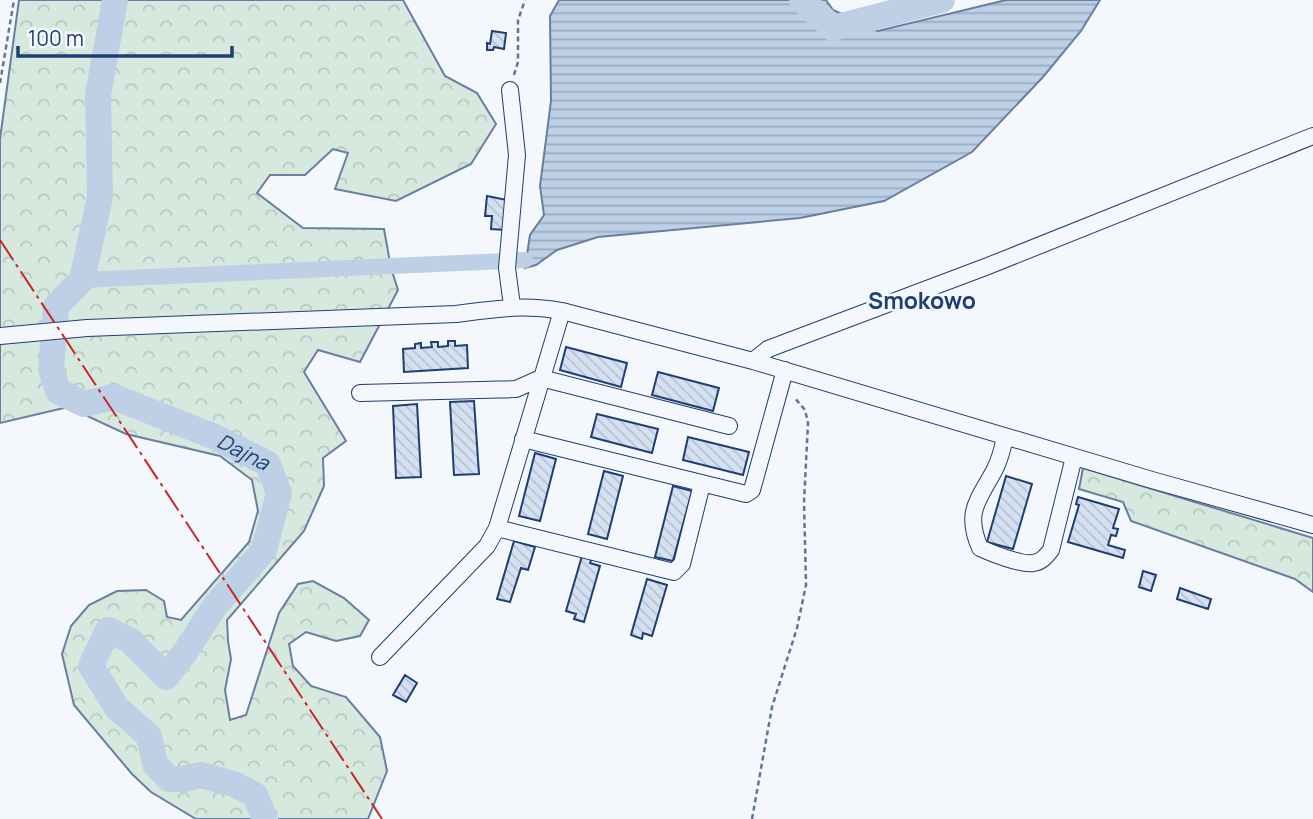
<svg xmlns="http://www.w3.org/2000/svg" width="1313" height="819" viewBox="0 0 1313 819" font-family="Manrope,sans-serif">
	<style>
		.forest { fill: url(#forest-crowns); stroke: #687fa3; stroke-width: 2 }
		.water { fill: url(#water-rules); stroke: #687fa3; stroke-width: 2 }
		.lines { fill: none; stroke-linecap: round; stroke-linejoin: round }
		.canal { stroke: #bed0e5; stroke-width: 16 }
		.river { stroke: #bed0e5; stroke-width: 26 }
		.building { fill: url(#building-back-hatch); stroke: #1d3f73; stroke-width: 2 }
		.minor-casing { stroke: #1d3f73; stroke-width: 18 }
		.path { stroke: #5e769c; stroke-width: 2.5; stroke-dasharray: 5 3.5; stroke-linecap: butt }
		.minor { stroke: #f4f7fb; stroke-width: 16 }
		.power { stroke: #c62828; stroke-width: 2; stroke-dasharray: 24 5 3.5 5; stroke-linecap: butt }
		.labels { text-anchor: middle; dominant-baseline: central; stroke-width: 5; stroke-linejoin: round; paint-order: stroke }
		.water-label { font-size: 21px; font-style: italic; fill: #1d3f73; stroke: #f4f7fb }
		.quarter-label { font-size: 23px; font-weight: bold; fill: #1d3f73; stroke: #f4f7fb }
	</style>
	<defs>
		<pattern id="forest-crowns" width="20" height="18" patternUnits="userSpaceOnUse" patternTransform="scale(1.75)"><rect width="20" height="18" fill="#d7e8df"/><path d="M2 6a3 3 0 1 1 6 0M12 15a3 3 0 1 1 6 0" fill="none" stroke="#b8c8c3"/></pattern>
		<pattern id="water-rules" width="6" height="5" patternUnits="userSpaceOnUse" patternTransform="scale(1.75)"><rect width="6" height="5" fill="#bed0e5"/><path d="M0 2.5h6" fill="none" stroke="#9aaabe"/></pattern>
		<pattern id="building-back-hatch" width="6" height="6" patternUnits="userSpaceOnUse" patternTransform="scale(1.75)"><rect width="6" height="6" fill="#d5e0f0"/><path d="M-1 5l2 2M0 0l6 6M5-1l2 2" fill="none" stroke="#b6c1d1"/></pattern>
	</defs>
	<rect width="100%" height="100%" fill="#f4f7fb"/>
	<path class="forest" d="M19 0H403L445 76 477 93 496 124 471 164 396 201 335 189 348 153 333 149 305 175H270L257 193 303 228 384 229 391 268 398 290 360 362 318 350 304 372 346 441 323 458 324 486 304 531 227 620 228 641 231 659 225 690 230 720 246 715 279 613 298 584 313 581 344 598 369 620 360 636 336 641 306 632 289 644 293 666 311 686 346 697 380 737 387 771 368 819H196L151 792 132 774 74 705 62 654 71 626 89 605 117 591 146 590 164 601 167 617 181 620 249 542 258 511 252 480 220 456 126 434 68 407 0 423V139Z
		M1083 468 1313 538V592L1295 579 1131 521 1123 502 1079 489Z"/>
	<path class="water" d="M559 0H826L833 10 878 31 1006 0H1100L1081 31 1043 77 972 152 884 201 800 218 598 237 557 250 536 265 525 268 530 235 544 215 540 186 551 101 550 16Z"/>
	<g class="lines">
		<path class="canal" d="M82 280 525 260"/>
		<g class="river">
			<path id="s1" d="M115 0 98 95 100 197 82 280 56 306 51 369 58 391 84 404 114 397 215 437 268 464 279 493 264 550 215 606 186 651 166 677 131 641 108 630 91 666 117 708 149 736 155 764 169 779H183L201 775 234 784 255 795 265 819"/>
			<path d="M802 0 833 28 942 0"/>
		</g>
	</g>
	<path class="building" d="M492 31 506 33 504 49 494 47 493 50H487V43L490 44Z
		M487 196 507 200 505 230 491 229 492 216H485Z
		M448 341H455V346L467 345 468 368 404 372 403 349 415 348V344L421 343V348L432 347 431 342H438V347L448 346Z
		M566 347 627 363 621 387 560 370Z
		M658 372 719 388 713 411 652 395Z
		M474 401 479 474 454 475 450 402Z
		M417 404 421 477 396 478 393 406Z
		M597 414 658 429 652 453 591 437Z
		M688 437 749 452 743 475 683 460Z
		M535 453 556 459 540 521 519 516Z
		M604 471 623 476 607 539 588 534Z
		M1006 476 1032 484 1013 549 987 542Z
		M673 486 692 491 673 561 655 557Z
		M1078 497 1119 509 1113 528 1118 529 1116 536 1111 535 1108 545 1125 550 1123 558 1068 542 1079 505 1076 504Z
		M514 541 535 547 528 570 521 568 510 602 497 599Z
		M582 556 592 558 590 563 600 566 584 622 574 619 576 614 566 611Z
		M1143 571 1156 575 1151 591 1139 587Z
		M647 579 667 585 652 636 643 633 642 639 631 635Z
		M1180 588 1211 599 1208 609 1177 599Z
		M405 675 417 683 406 702 393 695Z"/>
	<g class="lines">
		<defs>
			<path id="minor" d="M510 90 517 155 507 268 512 306
				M0 336 87 328 456 314C494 309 523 304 562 311L753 361 768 349 988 266 1313 136
				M753 361 1152 480 1313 525
				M360 393 516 389 541 378 729 426
				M1005 436C1003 447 1000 459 995 469 979 500 964 511 980 548 991 553 1021 565 1033 563 1042 562 1046 556 1051 550L1074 457
				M523 439 746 494 752 490 785 370
				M497 528 674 572 682 564 702 484
				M380 657 487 546 497 528 562 311"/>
		</defs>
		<use href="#minor" class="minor-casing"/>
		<path class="path" d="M514 75 518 62V20L525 0
			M0 83 14 0
			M752 819 772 707 797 628 806 585 804 502 808 423 805 410 794 397"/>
		<use href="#minor" class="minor"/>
		<path class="power" d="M0 240 382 819"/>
	</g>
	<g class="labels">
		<g class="water-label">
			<text stroke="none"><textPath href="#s1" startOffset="607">Dajna</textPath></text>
		</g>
		<g class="quarter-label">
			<text x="922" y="300">Smokowo</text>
		</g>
	</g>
	<path d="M18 46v10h214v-10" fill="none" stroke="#1d3f73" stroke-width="3.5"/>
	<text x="28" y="46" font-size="21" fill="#1d3f73" stroke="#f4f7fb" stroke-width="5" paint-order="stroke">100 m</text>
</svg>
